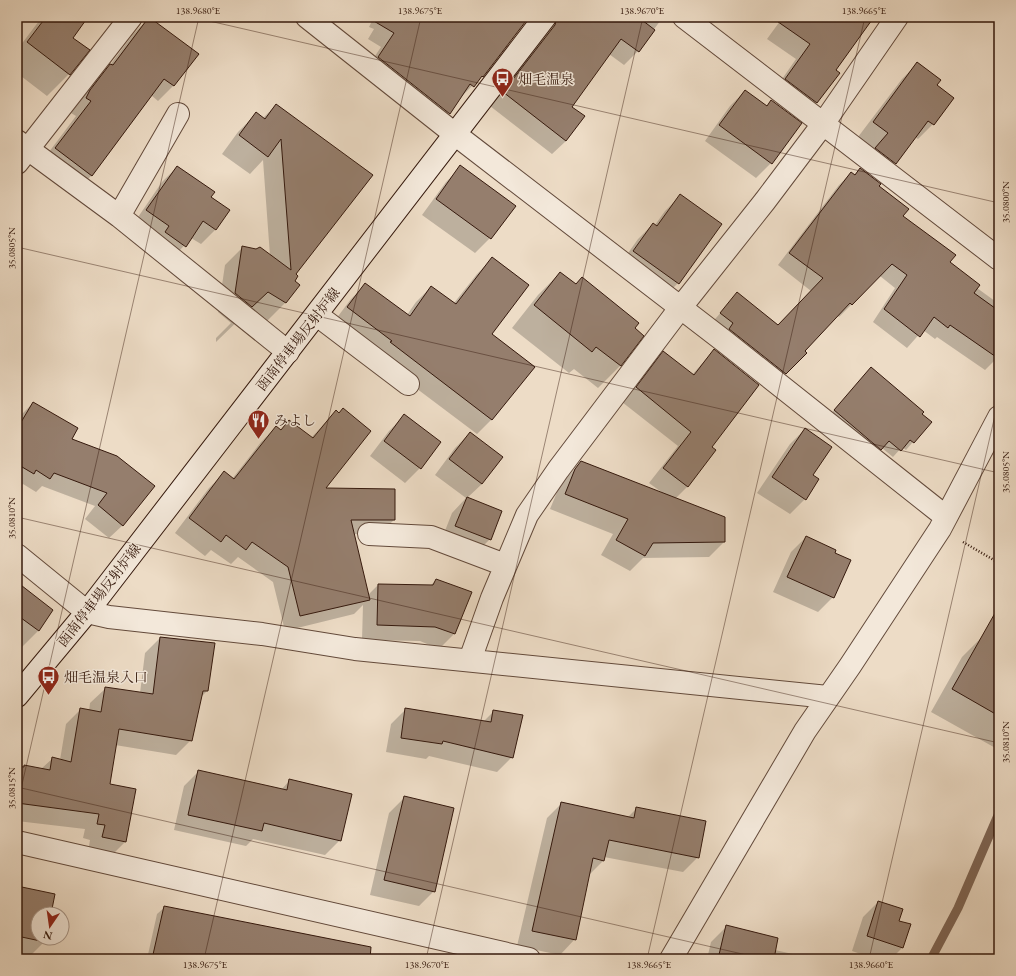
<svg xmlns="http://www.w3.org/2000/svg" width="1016" height="976" viewBox="0 0 1016 976" font-family="'EB Garamond','Noto Serif JP',serif">
	<style>
		.shadow { fill: #0003 }
		.lines { fill: none; stroke-linecap: round; stroke-linejoin: round }
		.stream { stroke: #7e6656; stroke-width: 9 }
		.building { fill: #957e6d; stroke: #35190d }
		.street-casing { stroke: #634a3b; stroke-width: 24 }
		.secondary-casing { stroke: #35190d; stroke-width: 24 }
		.path { stroke: #35190d; stroke-width: 2.5; stroke-dasharray: 1 2; stroke-linecap: butt }
		.street { stroke: #f3e8da; stroke-width: 22 }
		.secondary { stroke: #f3e8da; stroke-width: 22 }
		.ticks { fill: none; stroke: #35190d; stroke-width: 1; stroke-opacity: 0.45 }
		.labels { text-anchor: middle; dominant-baseline: central; stroke-width: 3; stroke-linejoin: round; paint-order: stroke }
		.poi-label { font-size: 14px; fill: #35190d; stroke: #f3e8da; text-anchor: start }
		.street-label { font-size: 14px; fill: #35190d; stroke: #f3e8da }
		.neatline { fill: none; stroke: #35190d; stroke-width: 1.5 }
		.ticks-label { font-size: 10px; text-anchor: middle; fill: #35190d }
	</style>
	<rect width="100%" height="100%" fill="#eddcc6"/>
	<filter id="stains"><feTurbulence type="fractalNoise" baseFrequency=".005" numOctaves="4"/><feColorMatrix values="0 0 0 0 .2 0 0 0 0 .09 0 0 0 0 .02 0 0 0 .5 -.17"/></filter>
	<radialGradient id="worn" r=".72"><stop offset=".6" stop-color="#630" stop-opacity="0"/><stop offset="1" stop-color="#630" stop-opacity=".3"/></radialGradient>
	<path class="shadow" d="M42 17H87L71 38 69 74 47 96 17 73V50Z
		M374 17H663L638 51 624 65 609 54 570 107 566 141 552 154 490 106 533 18 527 19 482 76 459 99 449 113 435 127 365 71 381 47 368 39 374 29 369 27Z
		M684 17H710L699 28Z
		M783 17H876L865 28 834 70 838 73 816 103 801 118 771 95 796 59 767 39Z
		M149 18 197 54 173 86 158 101 151 95 91 176 76 191 40 164 76 116 71 113 75 106 95 80 110 65 134 33Z
		M917 64 936 85 933 124 918 139 915 137 895 163 880 178 861 164 873 148 858 137 902 79Z
		M745 91 766 106 771 101V163L756 178 705 141 730 106Z
		M276 105 371 175 295 274 294 281 298 285 285 303 267 321 249 310 216 342V338L231 323 218 312 225 265 243 247 270 256 263 160 250 174 222 154 238 132 256 114 263 118Z
		M177 167 210 198 216 229 201 244 191 238 170 261 132 226 162 182Z
		M461 167 490 238 475 253 422 215 446 182Z
		M860 169 878 186 902 216 949 262 977 288 999 304V356L985 370 937 337 935 339 923 330 907 348 873 322 895 288 880 276 839 317 837 315 803 351 806 353 773 386 709 326 737 294 777 326 811 291 778 265 839 185 851 173 854 175Z
		M680 196 678 283 663 298 619 266 638 239 653 224 655 225 665 211Z
		M492 259V419L477 434 376 358 333 323 351 299 366 284 407 315 416 302 431 287 454 303 477 274Z
		M560 273 642 336 620 366 598 388 574 369 569 373 512 328 538 295Z
		M714 350 711 447 688 486 675 499 724 542 709 557 643 558 630 571 601 555 613 534 550 509 560 485 581 462 664 494 649 483 678 446 622 402 649 367 663 352 692 375Z
		M871 368 930 422 906 450 902 447 893 457 882 448 873 456 827 418Z
		M33 403 70 440 117 457 123 525 109 538 85 519 95 506 42 486 36 492 23 484 20 487 17 485V415L19 417Z
		M336 411 324 489 394 520 378 535 353 534 368 595 378 585 430 586 436 580 470 593 454 634 439 649 420 641 362 640 363 605 354 614 285 631 273 582 238 557 231 564 211 550 205 556 175 533 209 488 224 473 232 479 261 442 276 427 280 430 289 421 311 438Z
		M404 416 420 468 405 483 370 456 389 431Z
		M805 429 812 476 805 499 790 514 757 493 790 444Z
		M470 433 482 484 467 498 490 539 475 554 441 541 452 513 466 498 435 475 455 448Z
		M806 537 833 597 818 612 773 592 791 552Z
		M17 583 52 611 38 631 17 652Z
		M984 635 999 643V750L931 712 962 657Z
		M160 638 207 691 201 697 191 740 176 755 115 745 109 785 125 842 110 857 88 852 90 840 83 838 85 829 17 821V766L41 769 53 758 60 760 66 724 81 709 89 711 90 703 106 688 140 693 145 653Z
		M406 709 483 722 494 711 512 757 497 772 429 756 426 759 386 752 391 724Z
		M199 771 281 790 290 780 340 840 325 855 253 839 246 846 174 830 184 786Z
		M404 798 434 891 419 906 370 895 389 813Z
		M562 803 628 817 637 808 698 857 683 872 604 857V860L588 876 575 939 560 955 517 946 547 818Z
		M17 887 50 914H38V938H45L44 942 29 957 17 954Z
		M878 902 897 921 909 925 902 948 891 959H875L852 951 863 917Z
		M165 907 320 959H147L157 914Z
		M726 927 775 950 797 955 796 959H707L711 942Z"/>
	<g class="lines">
		<path class="stream" d="M931 959 958 908 999 813"/>
	</g>
	<path class="building" d="M46 17H88L73 38 90 50 70 75 27 42Z
		M149 17 199 54 174 86 164 79 92 176 55 148 91 101 86 98 90 90 110 64 113 65Z
		M367 17H529L483 77 482 76 474 87 470 84 450 114 378 57 394 33Z
		M557 17H638L655 30 639 52 621 39 572 107 585 116 566 141 503 92 555 25Z
		M771 17H874L836 70 840 73 817 103 785 79 810 44Z
		M917 62 941 80 937 85 954 98 934 125 928 121 896 164 875 148 888 133 873 122Z
		M745 90 767 106 771 100 802 123 772 164 719 125Z
		M276 104 373 175 296 274 298 276 295 281 300 285 286 303 268 292 252 307 235 293 242 246 256 249 260 247 291 270 281 139 268 157 239 135 256 112 265 119Z
		M460 165 516 206 491 239 436 199Z
		M177 166 215 192 211 197 230 210 216 230 203 221 186 247 165 232 169 226 146 210Z
		M860 168 881 184 879 186 909 209 903 216 956 255 950 262 980 285 974 293 999 311V359L950 325 948 328 934 317 920 337 884 309 907 275 892 264 852 305 850 303 805 351 807 353 786 374 729 329 733 323 720 313 737 292 778 325 823 278 789 253 851 172 855 175Z
		M680 194 722 224 679 284 633 251 653 223 657 226Z
		M492 257 529 285 492 334 535 367 492 420 390 342 392 341 347 307 365 283 410 316 431 286 456 304Z
		M560 272 576 284 582 277 639 323 635 328 644 336 621 366 596 347 592 352 534 305Z
		M714 349 759 385 712 447 716 450 688 487 663 468 691 432 636 387 663 351 694 375Z
		M871 367 924 412 922 414 932 422 914 443 910 440 901 451 889 441 881 450 834 410Z
		M33 402 78 428 72 439 117 456 155 486 123 526 98 505 107 493 54 473 50 479 36 470 34 474 17 464V429Z
		M343 408 371 431 326 488 395 489V520H351L370 600 300 616 288 567 252 542 246 550 226 535 221 542 189 518 224 471 234 479 276 426 281 430 289 420 313 438 336 410 339 413Z
		M404 414 441 442 421 469 384 441Z
		M805 428 832 447 813 475 819 479 806 500 772 477Z
		M470 432 503 457 482 484 449 459Z
		M581 461 725 517V542L653 543 645 556 616 540 628 519 565 494 575 469Z
		M467 497 502 511 491 540 455 526Z
		M806 536 836 550 835 553 851 560 834 598 787 577Z
		M436 579 472 592 455 634 435 627 377 625 378 584 433 585Z
		M17 582 53 610 39 631 17 615Z
		M999 606V716L952 689Z
		M160 637 215 643 208 691H203L192 741 119 729 110 784 136 789 126 842 102 837 105 825 97 824 99 814 17 803V766L24 767V765L50 770 52 757 71 762 80 708 101 712 105 687 153 694Z
		M405 708 491 722 493 710 523 715 513 758 443 741 442 744 401 738Z
		M198 770 287 790 289 779 352 794 341 841 264 823 262 831 188 815Z
		M404 796 454 808 435 892 384 880Z
		M561 802 634 818 636 807 706 821 699 858 609 840 604 861 593 858 576 940 532 931Z
		M17 886 55 894 51 914H38V938H46L45 942 17 936Z
		M878 901 903 909 899 921 911 924 903 948 867 936Z
		M164 906 371 947 370 959H152Z
		M726 925 778 938 774 959H718Z"/>
	<g class="lines">
		<defs>
			<path id="street" d="M307 17 456 135 724 341 946 517
				M684 17 999 259
				M17 141 119 216 178 114
				M17 163 131 17
				M119 216 288 352
				M317 315 408 384
				M369 534 431 537 505 565
				M17 555 87 612 109 617 262 634 355 649 828 697
				M470 660 492 598 527 515 558 470 681 307 765 201 823 124 897 17
				M17 842 529 959
				M671 959 805 731 850 666 940 529 999 417"/>
			<path id="secondary" d="M17 696 87 612 545 17"/>
		</defs>
		<use href="#street" class="street-casing"/>
		<use href="#secondary" class="secondary-casing"/>
		<path class="path" d="M963 542 999 563"/>
		<use href="#street" class="street"/>
		<use href="#secondary" class="secondary"/>
	</g>
	<path class="ticks" d="M192 17 999 203M17 247 999 473M17 517 999 743M17 787 764 959M17 806 199 17M204 959 421 17M426 959 643 17M647 959 865 17M869 959 999 398"/>
	<defs>
		<symbol id="bus-pin" viewBox="-11 -11 22 30"><path d="M0 17L-7.5 6A9.5 9.5 0 1 1 7.5 6Z" fill="#8f2418" stroke="#f3e8da"/><path d="M-5-6H5V4H4V6H2V4H-2V6H-4V4H-5ZM-3.5-4V0h7V-4ZM-3.5 1.2v1.5H-2V1.2ZM2 1.2v1.5H3.5V1.2Z" fill="#fff"/></symbol>
		<symbol id="restaurant-pin" viewBox="-11 -11 22 30"><path d="M0 17L-7.5 6A9.5 9.5 0 1 1 7.5 6Z" fill="#8f2418" stroke="#f3e8da"/><path d="M-5-6h1v4h1v-4h1v4h1v-4h1v5L-1.5 .5V6h-2V.5L-5-1ZM5-6V6H3V1.5H1.5Q1.5-4 5-6Z" fill="#fff"/></symbol>
	</defs>
	<g fill-rule="evenodd">
		<use href="#bus-pin" x="490" y="66" width="25" height="34"/>
		<use href="#restaurant-pin" x="246" y="408" width="25" height="34"/>
		<use href="#bus-pin" x="36" y="664" width="25" height="34"/>
	</g>
	<g class="labels">
		<g class="poi-label">
			<text x="518" y="79">畑毛温泉</text>
			<text x="274" y="420">みよし</text>
			<text x="64" y="677">畑毛温泉入口</text>
		</g>
		<g class="street-label">
			<text transform="translate(298 339) rotate(-52)">函南停車場反射炉線</text>
			<text transform="translate(99 595) rotate(-52)">函南停車場反射炉線</text>
		</g>
	</g>
	<rect width="1016" height="976" fill="none" stroke="#eddcc6" stroke-width="44"/>
	<g transform="translate(50 926) rotate(193)"><circle r="19" fill="#f3e8da" stroke="#a79588"/>
	<path d="M0-3L7 15L0 10L-7 15Z" fill="#8f2418"/>
	<text y="-6" font-size="11" font-weight="bold" text-anchor="middle" fill="#35190d">N</text>
	</g>
	<rect x="22" y="22" width="972" height="932" class="neatline"/>
	<g class="ticks-label">
		<text x="198" y="14">138.9680°E</text>
		<text x="420" y="14">138.9675°E</text>
		<text x="642" y="14">138.9670°E</text>
		<text x="864" y="14">138.9665°E</text>
		<text transform="translate(1005 202) rotate(-90)" y="4">35.0800°N</text>
		<text transform="translate(11 248) rotate(-90)" y="4">35.0805°N</text>
		<text transform="translate(1005 472) rotate(-90)" y="4">35.0805°N</text>
		<text transform="translate(11 518) rotate(-90)" y="4">35.0810°N</text>
		<text transform="translate(1005 742) rotate(-90)" y="4">35.0810°N</text>
		<text transform="translate(11 788) rotate(-90)" y="4">35.0815°N</text>
		<text x="205" y="968">138.9675°E</text>
		<text x="427" y="968">138.9670°E</text>
		<text x="649" y="968">138.9665°E</text>
		<text x="871" y="968">138.9660°E</text>
	</g>
	<rect width="100%" height="100%" filter="url(#stains)"/>
	<rect width="100%" height="100%" fill="url(#worn)"/>
</svg>
